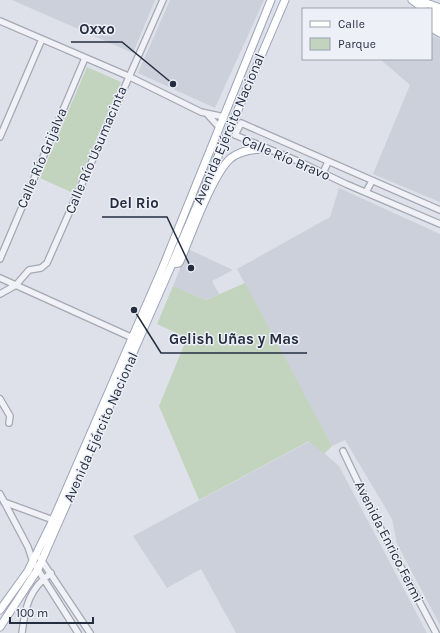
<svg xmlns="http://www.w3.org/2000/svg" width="440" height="633" viewBox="0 0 440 633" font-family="Karla,sans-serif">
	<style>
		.built { fill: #cbd0db }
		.green { fill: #c2d3be }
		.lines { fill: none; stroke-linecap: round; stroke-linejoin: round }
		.minor-casing { stroke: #a3a8b3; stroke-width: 8 }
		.major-casing { stroke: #9ca4b6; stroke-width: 9 }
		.minor { stroke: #f1f2f7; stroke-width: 5.5 }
		.major { stroke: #fff; stroke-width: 7 }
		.labels { text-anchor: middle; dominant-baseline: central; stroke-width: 3; stroke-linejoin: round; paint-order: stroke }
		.street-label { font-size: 14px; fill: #252e41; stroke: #edf0f6 }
		.leader { fill: none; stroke: #252e41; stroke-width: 1.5 }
		.callout-dot { fill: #252e41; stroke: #edf0f6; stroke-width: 1.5 }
		.callout-label { font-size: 15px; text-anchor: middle; font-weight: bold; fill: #252e41; stroke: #edf0f6; stroke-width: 3; stroke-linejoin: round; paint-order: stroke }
	</style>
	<rect width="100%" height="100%" fill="#dee1e9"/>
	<path class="built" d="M12 0H155L133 53Z
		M170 0H264L215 108 138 73Z
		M431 35 440 39V202L373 174 410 85 380 59H431Z
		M339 188 440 234V625L397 544 392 519 345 440 332 446 237 269 330 217Z
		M188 249 233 270 212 281 219 294 206 300 173 286Z
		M310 441 339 466 427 633H236L201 569 167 588 133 536Z"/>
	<path class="green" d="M87 67 121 82 73 193 40 178Z
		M245 283 332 446 324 454 309 441 199 500 159 406 187 338 157 324 173 286 206 300Z"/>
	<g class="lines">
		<defs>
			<path id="minor" d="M0 21 128 76 201 112 224 117
				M208 115 219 127
				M0 137 42 39
				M323 173 328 162
				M366 192 372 181
				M440 210 241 123 235 135 300 162 346 184 440 224
				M0 259 85 58
				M0 278 135 339
				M0 294 16 285 29 270 41 268 47 263 163 0
				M0 399 10 416 9 423
				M343 451 376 520 436 633
				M0 494 28 547 33 562 78 633
				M4 502 53 520
				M40 558 90 633
				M22 633C25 607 29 589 51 573"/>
			<path id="major" d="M412 0 424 9
				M418 0 440 8
				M431 10 440 14
				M431 15 440 21
				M431 21 440 27
				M431 28 440 33
				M172 264 179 263 181 259C191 235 213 173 231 158 242 150 254 149 266 149
				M0 610 28 571 53 520 162 269 271 0
				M0 627 38 569 172 264 285 0"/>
		</defs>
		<use href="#minor" class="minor-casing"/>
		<use href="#major" class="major-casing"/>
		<use href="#minor" class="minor"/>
		<use href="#major" class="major"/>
	</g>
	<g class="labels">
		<g class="street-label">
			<text transform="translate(229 129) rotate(-67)">Avenida Ejército Nacional</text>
			<text transform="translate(96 150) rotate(-67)">Calle Río Usumacinta</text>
			<text transform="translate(42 158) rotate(-67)">Calle Río Grijalva</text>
			<text transform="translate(286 158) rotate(23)">Calle Río Bravo</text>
			<text transform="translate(101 427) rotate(-66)">Avenida Ejército Nacional</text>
			<text transform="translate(389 542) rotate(63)">Avenida Enrico Fermi</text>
		</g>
	</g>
	<path class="leader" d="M173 84L122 42H71M191 268L167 217H102M134 310L161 353H307"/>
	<g class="callout-dot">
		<circle cx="173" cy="84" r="4"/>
		<circle cx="191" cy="268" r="4"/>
		<circle cx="134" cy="310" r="4"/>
	</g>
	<g class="callout-label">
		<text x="97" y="34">Oxxo</text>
		<text x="134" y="208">Del Rio</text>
		<text x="234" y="344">Gelish Uñas y Mas</text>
	</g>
	<rect x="302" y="8" width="130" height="52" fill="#edf0f6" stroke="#9da2ae"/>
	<rect x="310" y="21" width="20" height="6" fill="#ffffff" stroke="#9da2ae"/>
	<text x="338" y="28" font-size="12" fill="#252e41">Calle</text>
	<rect x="310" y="38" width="20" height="12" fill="#c2d3be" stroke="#9da2ae"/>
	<text x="338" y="48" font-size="12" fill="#252e41">Parque</text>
	<path d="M10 617v6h83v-6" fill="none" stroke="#252e41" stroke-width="2"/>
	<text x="16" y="617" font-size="12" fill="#252e41" stroke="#edf0f6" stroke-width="3" paint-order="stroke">100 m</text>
</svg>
